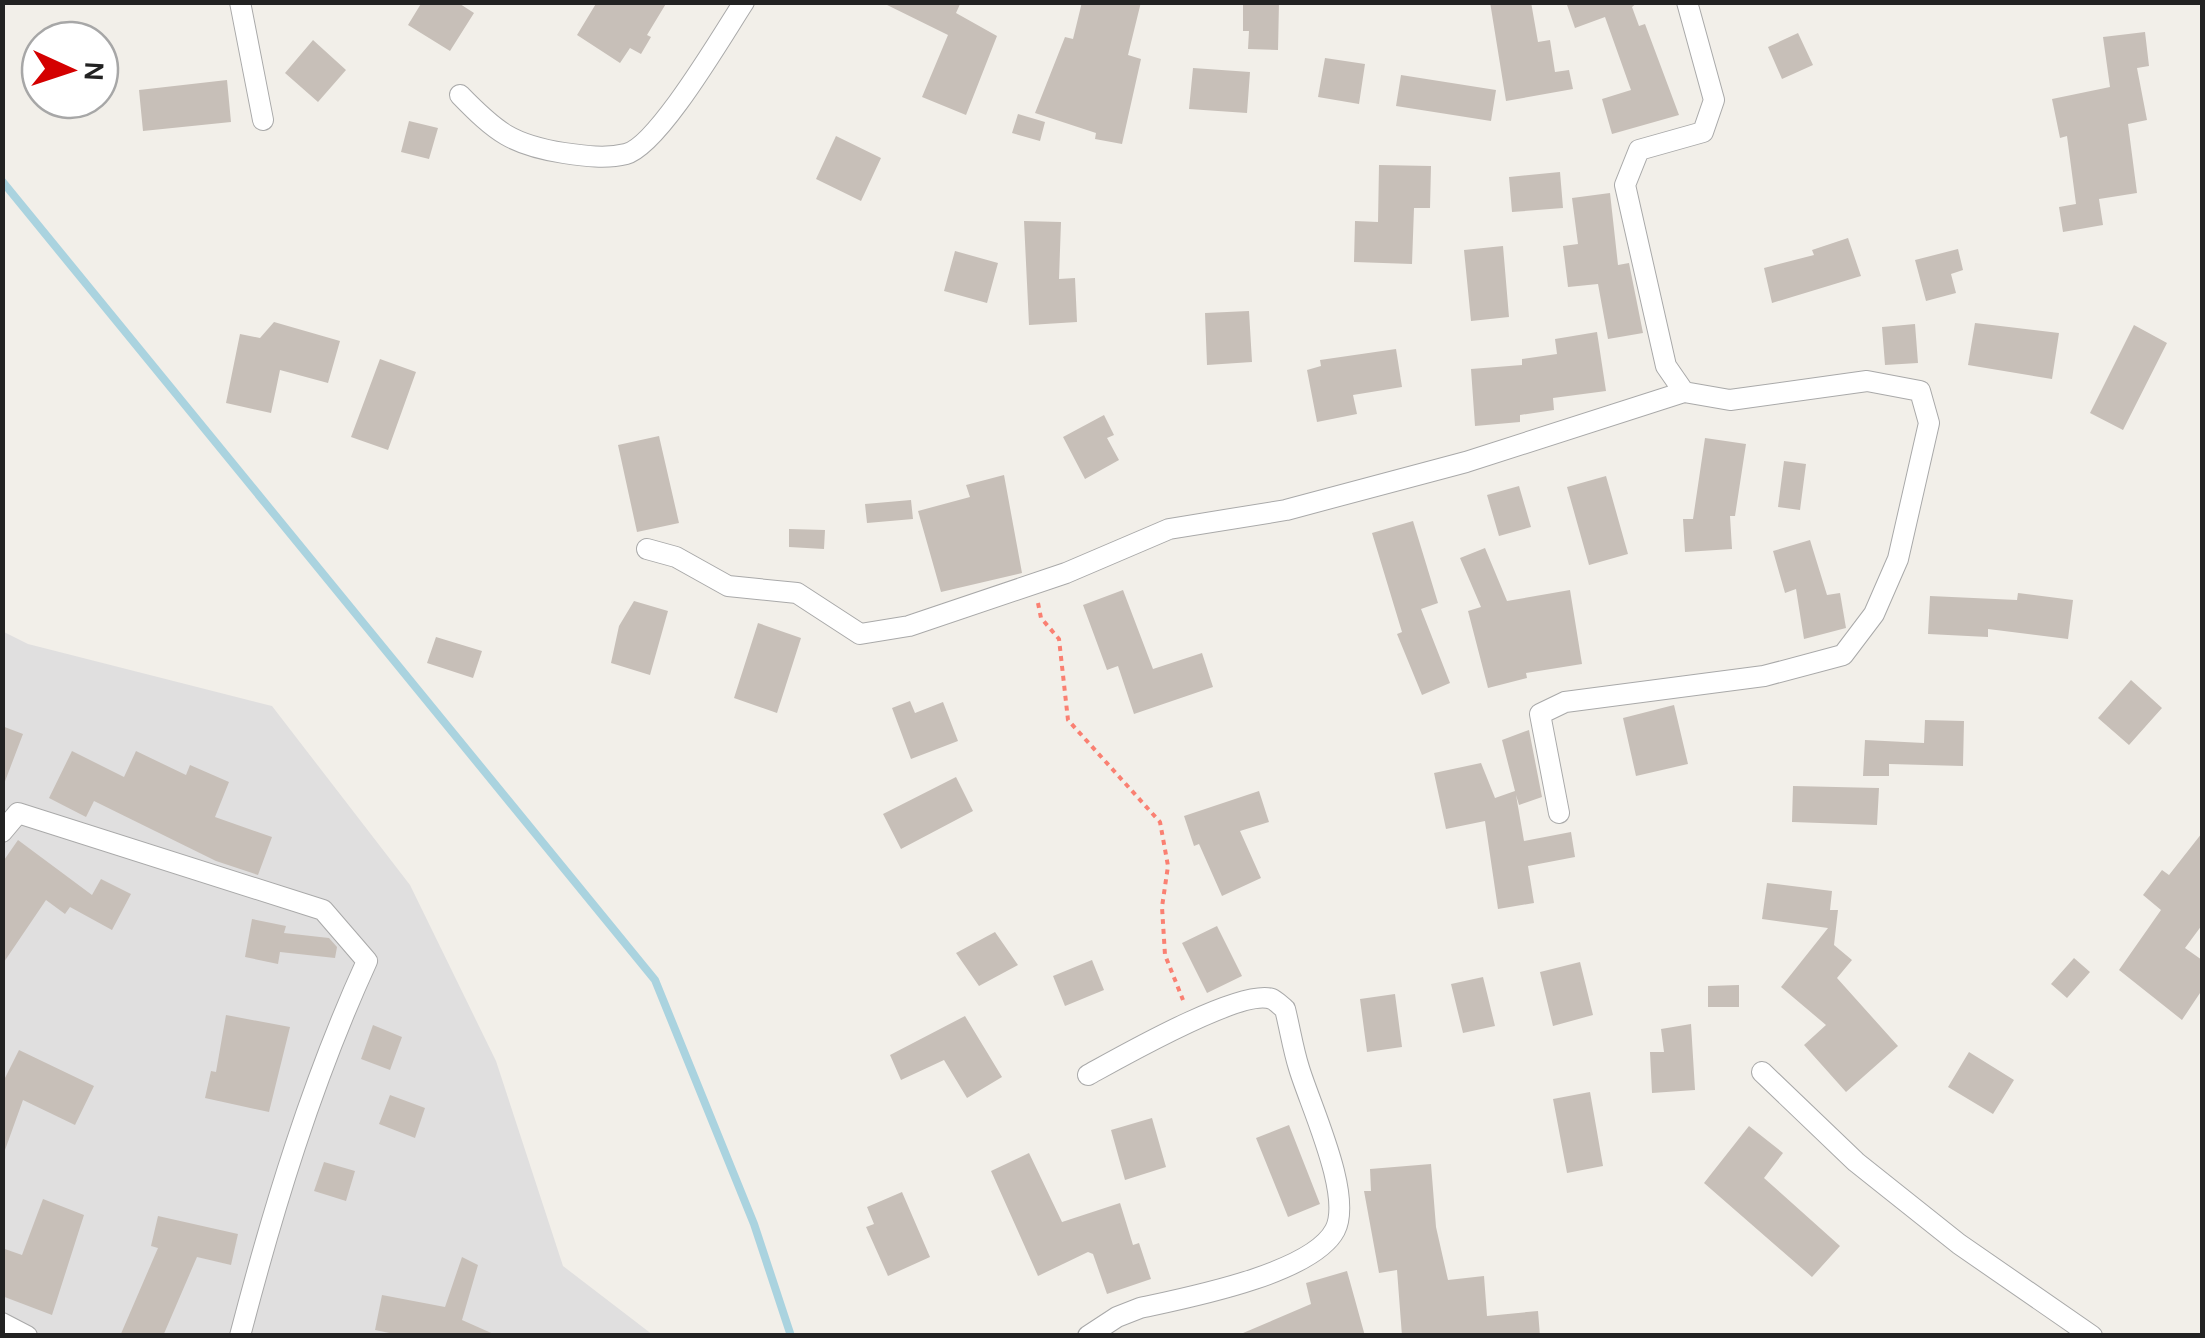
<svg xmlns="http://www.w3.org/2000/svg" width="2205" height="1338" viewBox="0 0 2205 1338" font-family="Karla,sans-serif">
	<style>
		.residential { fill: #e0dfdf }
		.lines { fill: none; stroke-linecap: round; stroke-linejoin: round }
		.stream { stroke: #aad3df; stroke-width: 8 }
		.building { fill: #c7bfb8 }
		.street-casing { stroke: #a9a9a9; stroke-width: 22 }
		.path { stroke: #fa8072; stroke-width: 4; stroke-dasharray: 5 5; stroke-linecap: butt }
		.street { stroke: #fff; stroke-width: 20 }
	</style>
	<rect width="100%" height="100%" fill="#f2efe9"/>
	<path class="residential" d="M2 631 28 644 272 706 410 885 496 1061 563 1266 653 1335H3Z"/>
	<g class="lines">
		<path class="stream" d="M2 181 655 980 754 1224 791 1336"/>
	</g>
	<path class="building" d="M422 2H457L474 13 450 51 408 25Z
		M597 2H667L647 35 651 37 641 54 630 48 620 63 577 35Z
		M881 2H961L956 13 997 36 966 115 922 97 948 35Z
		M1082 2H1141L1128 55 1141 59 1122 144 1095 139 1096 133 1035 113 1065 37 1073 39Z
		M1243 2H1279L1278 50 1248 49 1249 31H1243Z
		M1490 2H1531L1538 42 1550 40 1555 72 1569 70 1573 89 1506 101Z
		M1566 2H1638L1632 7 1639 26 1645 24 1679 115 1612 134 1602 99 1631 90 1605 17 1575 28Z
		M2145 32 2149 66 2137 68 2147 120 2128 124 2137 193 2099 199 2103 225 2063 232 2059 207 2076 204 2067 136 2060 138 2052 99 2110 87 2103 37Z
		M1798 33 1813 65 1782 79 1768 47Z
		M313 40 346 70 318 102 285 73Z
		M1325 58 1365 64 1359 104 1318 97Z
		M1193 68 1250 72 1247 113 1189 109Z
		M1401 75 1496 90 1491 121 1396 106Z
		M227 80 231 122 143 131 139 90Z
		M1018 114 1045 122 1040 141 1012 133Z
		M409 121 438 128 429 159 401 152Z
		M836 136 881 158 861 201 816 179Z
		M1379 165 1431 166 1430 208H1414L1412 264 1354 262 1355 221 1378 222Z
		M1560 172 1563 208 1512 212 1509 177Z
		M1610 193 1618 265 1629 263 1643 333 1608 339 1598 284 1568 287 1563 246 1578 244 1572 198Z
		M1024 221 1061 222 1059 279 1075 278 1077 322 1029 325Z
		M1848 238 1861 276 1772 303 1764 268 1814 255 1812 250Z
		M1503 246 1509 317 1471 321 1464 250Z
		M1958 249 1963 270 1951 274 1956 293 1926 301 1915 260Z
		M955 251 998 263 987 303 944 291Z
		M1249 311 1252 362 1207 365 1205 313Z
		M274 322 340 341 328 383 280 370 271 413 226 403 240 334 260 338Z
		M1975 323 2059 333 2052 379 1968 365Z
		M1915 324 1918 363 1885 365 1882 327Z
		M2134 325 2167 343 2123 430 2090 413Z
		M1597 332 1606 391 1553 398 1554 410 1520 415V422L1475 426 1471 369 1522 365V359L1557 354 1555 339Z
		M1396 349 1402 387 1353 395 1357 414 1317 422 1307 370 1321 366 1320 360Z
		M380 359 416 372 388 450 351 437Z
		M1104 415 1114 435 1107 438 1119 460 1085 479 1063 437Z
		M659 436 679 523 637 532 618 445Z
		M1705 438 1746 444 1735 516H1730L1732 549 1685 552 1683 519H1693Z
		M1784 461 1806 464 1800 510 1778 507Z
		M1004 475 1022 573 941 592 918 511 970 497 966 485Z
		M1606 476 1628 554 1589 565 1567 487Z
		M1519 486 1531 527 1499 536 1487 495Z
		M911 500 913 519 867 523 865 504Z
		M1413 521 1438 603 1421 609 1450 683 1422 695 1397 634 1402 632 1372 533Z
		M789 529 825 530 824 549 789 547Z
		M1810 540 1827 595 1840 593 1846 628 1804 639 1796 589 1785 593 1773 551Z
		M1485 548 1507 601 1570 590 1582 664 1526 673 1527 678 1488 688 1468 611 1481 607 1460 558Z
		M1123 590 1153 669 1202 653 1213 687 1134 714 1118 666 1107 670 1083 605Z
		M2018 593 2073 600 2068 639 1988 629V637L1928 634 1930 596 2017 600Z
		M634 601 668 611 650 675 611 663 619 626Z
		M758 623 801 638 777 713 734 698Z
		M436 637 482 651 473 678 427 663Z
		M2131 680 2162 708 2129 745 2098 718Z
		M910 701 915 713 943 702 958 741 911 759 892 708Z
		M1674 705 1688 764 1636 776 1623 718Z
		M1925 720 1964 721 1963 766 1889 764V776H1863L1865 740 1924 743Z
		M2 726 23 734 4 784 2 783Z
		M1529 730 1542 797 1519 805 1516 795 1524 841 1571 832 1575 857 1528 866 1534 903 1498 909 1485 821 1446 829 1434 773 1481 763 1495 798 1515 791 1502 740Z
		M72 751 124 777 136 751 186 775 190 765 229 782 215 817 272 837 258 875 216 861 94 801 86 817 49 798Z
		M956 777 973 811 901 849 883 814Z
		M1793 786 1879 788 1877 825 1792 822Z
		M1259 791 1269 822 1240 831 1261 878 1222 896 1199 844 1194 846 1184 816Z
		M2202 833V925L2185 948 2202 960V990L2182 1020 2119 970 2161 910 2143 895 2162 870 2169 875Z
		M18 840 92 895 101 879 131 894 112 930 70 907 65 914 46 900 2 965V863Z
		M1767 883 1832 891 1830 910H1838L1834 945 1852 960 1837 978 1898 1046 1846 1092 1804 1045 1826 1025 1781 987 1828 928 1762 919Z
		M252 919 286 926 284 933 329 938 337 947 335 958 280 952 278 964 245 957Z
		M1217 926 1242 976 1207 993 1182 943Z
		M995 932 1018 965 979 986 956 953Z
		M2074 958 2090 972 2067 998 2051 984Z
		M1092 960 1104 990 1065 1006 1053 976Z
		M1580 962 1593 1015 1553 1026 1540 972Z
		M1483 977 1495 1026 1463 1033 1451 984Z
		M1739 985V1007H1708V986Z
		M1395 994 1402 1047 1367 1052 1360 999Z
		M226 1015 290 1027 269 1112 205 1098 211 1071 216 1072Z
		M965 1016 1002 1077 967 1098 944 1060 901 1080 890 1055Z
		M1691 1024 1695 1090 1652 1093 1650 1052H1664L1661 1029Z
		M373 1025 402 1037 390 1070 361 1059Z
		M19 1050 94 1086 75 1125 23 1100 5 1150 2 1084Z
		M1969 1052 2014 1080 1993 1114 1948 1087Z
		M1590 1092 1603 1166 1567 1173 1553 1099Z
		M390 1095 425 1108 415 1138 379 1124Z
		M1152 1118 1166 1167 1125 1180 1111 1130Z
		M1289 1125 1320 1204 1288 1217 1256 1138Z
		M1749 1126 1783 1153 1764 1178 1840 1246 1812 1277 1704 1183Z
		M1029 1153 1062 1222 1120 1203 1133 1245 1139 1243 1151 1279 1107 1294 1093 1254 1088 1252 1038 1276 991 1171Z
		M324 1162 355 1171 346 1201 314 1191Z
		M1431 1164 1436 1227 1448 1280 1484 1276 1487 1316 1538 1311 1540 1336H1402L1397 1270 1379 1273 1364 1191H1371L1370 1169Z
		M902 1192 930 1257 888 1276 866 1227 874 1224 867 1207Z
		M43 1199 84 1215 52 1315 2 1296V1248L22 1255Z
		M158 1216 238 1234 231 1265 197 1257 163 1336H120L158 1248 151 1246Z
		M462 1257 478 1265 462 1320 498 1336H404L375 1330 382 1295 445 1307Z
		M1347 1271 1365 1336H1236L1311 1304 1306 1283Z"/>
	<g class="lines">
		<defs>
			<path id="street" d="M240 2 263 120
				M460 95C496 132 512 145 564 153 585 156 606 159 626 154 658 146 723 34 744 2
				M647 549 676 557 728 586 797 593 860 634 909 626 1066 573 1169 529 1286 510 1466 462 1684 392
				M1559 813 1540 714 1565 702 1764 676 1843 655 1874 614 1898 559 1929 423 1920 391 1867 381 1730 400 1684 392 1666 366 1625 185 1639 150 1703 132 1714 100 1687 2
				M2 832 18 813 323 910 367 961C312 1081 273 1209 240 1336
				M1762 1072 1856 1162 1959 1244 2092 1336
				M2 1323 27 1336
				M1088 1336 1117 1317 1140 1308C1186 1298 1312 1274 1335 1230 1353 1195 1310 1105 1299 1068 1293 1049 1290 1029 1285 1009 1282 1007 1275 1000 1272 999 1241 988 1119 1058 1088 1075"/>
		</defs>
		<use href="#street" class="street-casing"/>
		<path class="path" d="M1038 603 1041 618 1059 639 1068 720 1160 822 1168 866 1162 907 1165 955 1183 1000"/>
		<use href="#street" class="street"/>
	</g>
	<rect width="2205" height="1338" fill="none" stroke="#222222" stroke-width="10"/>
	<g transform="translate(70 70) rotate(93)"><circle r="48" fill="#ffffff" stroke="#a7a7a7" stroke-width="2.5"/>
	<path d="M0-8L18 38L0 25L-18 38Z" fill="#d40000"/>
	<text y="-15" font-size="28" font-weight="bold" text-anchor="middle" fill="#222222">N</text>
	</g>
</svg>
